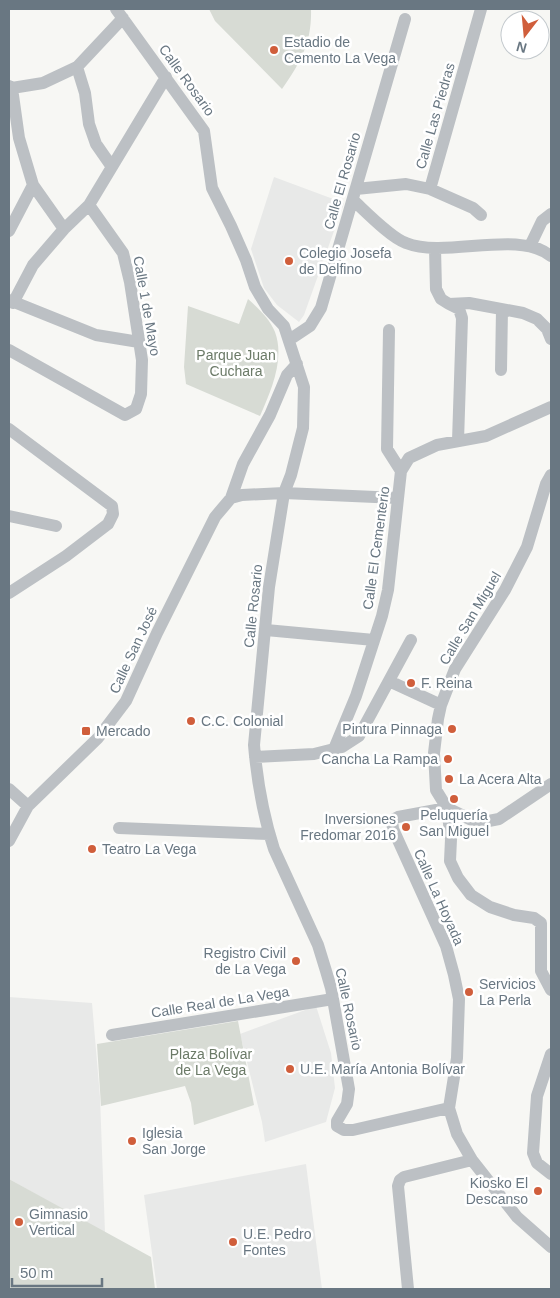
<svg xmlns="http://www.w3.org/2000/svg" width="560" height="1298" viewBox="0 0 560 1298" font-family="Arial,sans-serif">
	<style>
		.built { fill: #e8e9e8 }
		.green { fill: #d7dbd4 }
		.lines { fill: none; stroke-linecap: round; stroke-linejoin: round }
		.minor { stroke: #bcc0c4; stroke-width: 12 }
		.poi-dot { fill: #d05e3b; stroke: #fff; stroke-width: 2 }
		.labels { text-anchor: middle; dominant-baseline: central; stroke-width: 5; stroke-linejoin: round; paint-order: stroke }
		.poi-label { font-size: 14px; fill: #697782; stroke: #fff; text-anchor: start }
		.street-label { font-size: 14px; fill: #697782; stroke: #fff }
		.park-label { font-size: 14px; fill: #6b7a67; stroke: #fff }
	</style>
	<rect width="100%" height="100%" fill="#f7f7f4"/>
	<path class="built" d="M274 177 344 203 304 315 299 322 277 305 264 288 251 249Z
		M9 997 92 1003 100 1097 105 1233 9 1179Z
		M316 1006 331 1053 335 1088 326 1122 265 1142 262 1122 240 1034Z
		M306 1164 322 1289H157L144 1195Z"/>
	<path class="green" d="M209 9H311C312 42 301 62 282 89L215 21Z
		M248 299C258 308 270 319 275 332 285 359 271 391 260 416L186 384 184 367 188 306 239 324Z
		M238 1021 254 1105 194 1125 191 1103 185 1086 101 1106 97 1044Z
		M9 1179 151 1257 155 1289H9Z"/>
	<g class="lines">
		<path class="minor" d="M116 9 204 131 212 188 231 226 246 260 255 287 268 309 284 326 304 387 303 428 291 475 284 493 269 587 254 745C257 780 263 815 274 849L318 945 326 971 331 988 349 1089 347 1104 337 1121V1126L344 1130H353L449 1108
			M77 67 85 93 89 124 96 144 112 167
			M9 86 12 88 19 138 33 185 64 229
			M12 88 43 83 77 67 123 18
			M356 189 406 184 430 189 481 9
			M430 189 473 208 481 215
			M353 200C365 211 391 238 406 243 446 259 517 229 551 256
			M9 231 33 185
			M530 246 542 221 551 214
			M435 248 436 289 441 299 449 304 469 303 523 313 537 319 547 329 551 339
			M9 300 96 335 139 342
			M13 303 33 265 64 229 89 205 166 77
			M449 304 459 309 462 318 458 441
			M389 330 387 449 401 471
			M289 340 310 326 321 308 405 19
			M9 350 125 415 136 409 141 394 142 360 130 282 123 253 89 205
			M501 370 502 309
			M9 429 112 506 113 514 108 524 66 556 9 593
			M551 475 546 484 527 547 505 590 455 669 441 705 438 719 434 753 436 790 447 808 451 839 450 861 458 878 471 895 490 907 514 915 534 918 541 923V971L551 990
			M231 498 243 464 270 415 287 375 297 364
			M9 516 56 526
			M266 630 374 640
			M389 681 441 705
			M334 749 356 696 382 616 388 590 401 471 409 458 437 445 486 436 551 407
			M255 757 314 754 342 747 359 736 411 640
			M9 789 28 806
			M447 808 398 817 392 820 393 829 446 946 454 975 459 999 457 1058 449 1108 457 1134 472 1160 517 1217 551 1247
			M447 808 478 823 499 819 551 784
			M119 828 269 834
			M9 841 28 806 98 738 126 701 157 633 215 517 231 498 242 495 284 493 398 498
			M112 1035 333 999
			M551 1054 537 1096 533 1153 537 1163 551 1174
			M408 1289 398 1186 400 1180 404 1177 472 1160"/>
	</g>
	<g class="poi-dot">
		<circle cx="274" cy="50" r="5"/>
		<circle cx="289" cy="261" r="5"/>
		<circle cx="411" cy="683" r="5"/>
		<circle cx="191" cy="721" r="5"/>
		<circle cx="452" cy="729" r="5"/>
		<rect x="81" y="726" width="10" height="10" rx="2.5"/>
		<circle cx="448" cy="759" r="5"/>
		<circle cx="449" cy="779" r="5"/>
		<circle cx="454" cy="799" r="5"/>
		<circle cx="406" cy="827" r="5"/>
		<circle cx="92" cy="849" r="5"/>
		<circle cx="296" cy="961" r="5"/>
		<circle cx="469" cy="992" r="5"/>
		<circle cx="290" cy="1069" r="5"/>
		<circle cx="132" cy="1141" r="5"/>
		<circle cx="538" cy="1191" r="5"/>
		<circle cx="19" cy="1222" r="5"/>
		<circle cx="233" cy="1242" r="5"/>
	</g>
	<g class="labels">
		<g class="poi-label">
			<text x="284" y="42">Estadio de<tspan x="284" dy="16">Cemento La Vega</tspan></text>
			<text x="299" y="253">Colegio Josefa<tspan x="299" dy="16">de Delfino</tspan></text>
			<text x="421" y="683">F. Reina</text>
			<text x="201" y="721">C.C. Colonial</text>
			<text x="442" y="729" text-anchor="end">Pintura Pinnaga</text>
			<text x="96" y="731">Mercado</text>
			<text x="438" y="759" text-anchor="end">Cancha La Rampa</text>
			<text x="459" y="779">La Acera Alta</text>
			<text x="454" y="815" text-anchor="middle">Peluquería<tspan x="454" dy="16">San Miguel</tspan></text>
			<text x="396" y="819" text-anchor="end">Inversiones<tspan x="396" dy="16">Fredomar 2016</tspan></text>
			<text x="102" y="849">Teatro La Vega</text>
			<text x="286" y="953" text-anchor="end">Registro Civil<tspan x="286" dy="16">de La Vega</tspan></text>
			<text x="479" y="984">Servicios<tspan x="479" dy="16">La Perla</tspan></text>
			<text x="300" y="1069">U.E. María Antonia Bolívar</text>
			<text x="142" y="1133">Iglesia<tspan x="142" dy="16">San Jorge</tspan></text>
			<text x="528" y="1183" text-anchor="end">Kiosko El<tspan x="528" dy="16">Descanso</tspan></text>
			<text x="29" y="1214">Gimnasio<tspan x="29" dy="16">Vertical</tspan></text>
			<text x="243" y="1234">U.E. Pedro<tspan x="243" dy="16">Fontes</tspan></text>
		</g>
		<g class="street-label">
			<text transform="translate(187 80) rotate(54)">Calle Rosario</text>
			<text transform="translate(435 116) rotate(-74)">Calle Las Piedras</text>
			<text transform="translate(342 181) rotate(-74)">Calle El Rosario</text>
			<text transform="translate(147 306) rotate(80)">Calle 1 de Mayo</text>
			<text transform="translate(376 548) rotate(-82)">Calle El Cementerio</text>
			<text transform="translate(253 606) rotate(-84)">Calle Rosario</text>
			<text transform="translate(470 618) rotate(-59)">Calle San Miguel</text>
			<text transform="translate(133 650) rotate(-65)">Calle San José</text>
			<text transform="translate(439 897) rotate(66)">Calle La Hoyada</text>
			<text transform="translate(220 1002) rotate(-9)">Calle Real de La Vega</text>
			<text transform="translate(349 1009) rotate(78)">Calle Rosario</text>
		</g>
		<g class="park-label">
			<text x="236" y="355">Parque Juan<tspan x="236" dy="16">Cuchara</tspan></text>
			<text x="211" y="1054">Plaza Bolívar<tspan x="211" dy="16">de La Vega</tspan></text>
		</g>
	</g>
	<rect width="560" height="1298" fill="none" stroke="#697782" stroke-width="20"/>
	<g transform="translate(525 35) rotate(196)"><circle r="24" fill="#ffffff" stroke="#c3c9cd"/>
	<path d="M0-4L9 19L0 12L-9 19Z" fill="#d05e3b"/>
	<text y="-8" font-size="14" font-weight="bold" text-anchor="middle" fill="#697782">N</text>
	</g>
	<path d="M12 1278v8h90v-8" fill="none" stroke="#697782" stroke-width="2.5"/>
	<text x="20" y="1278" font-size="15" fill="#697782" stroke="#ffffff" stroke-width="4" paint-order="stroke">50 m</text>
</svg>
